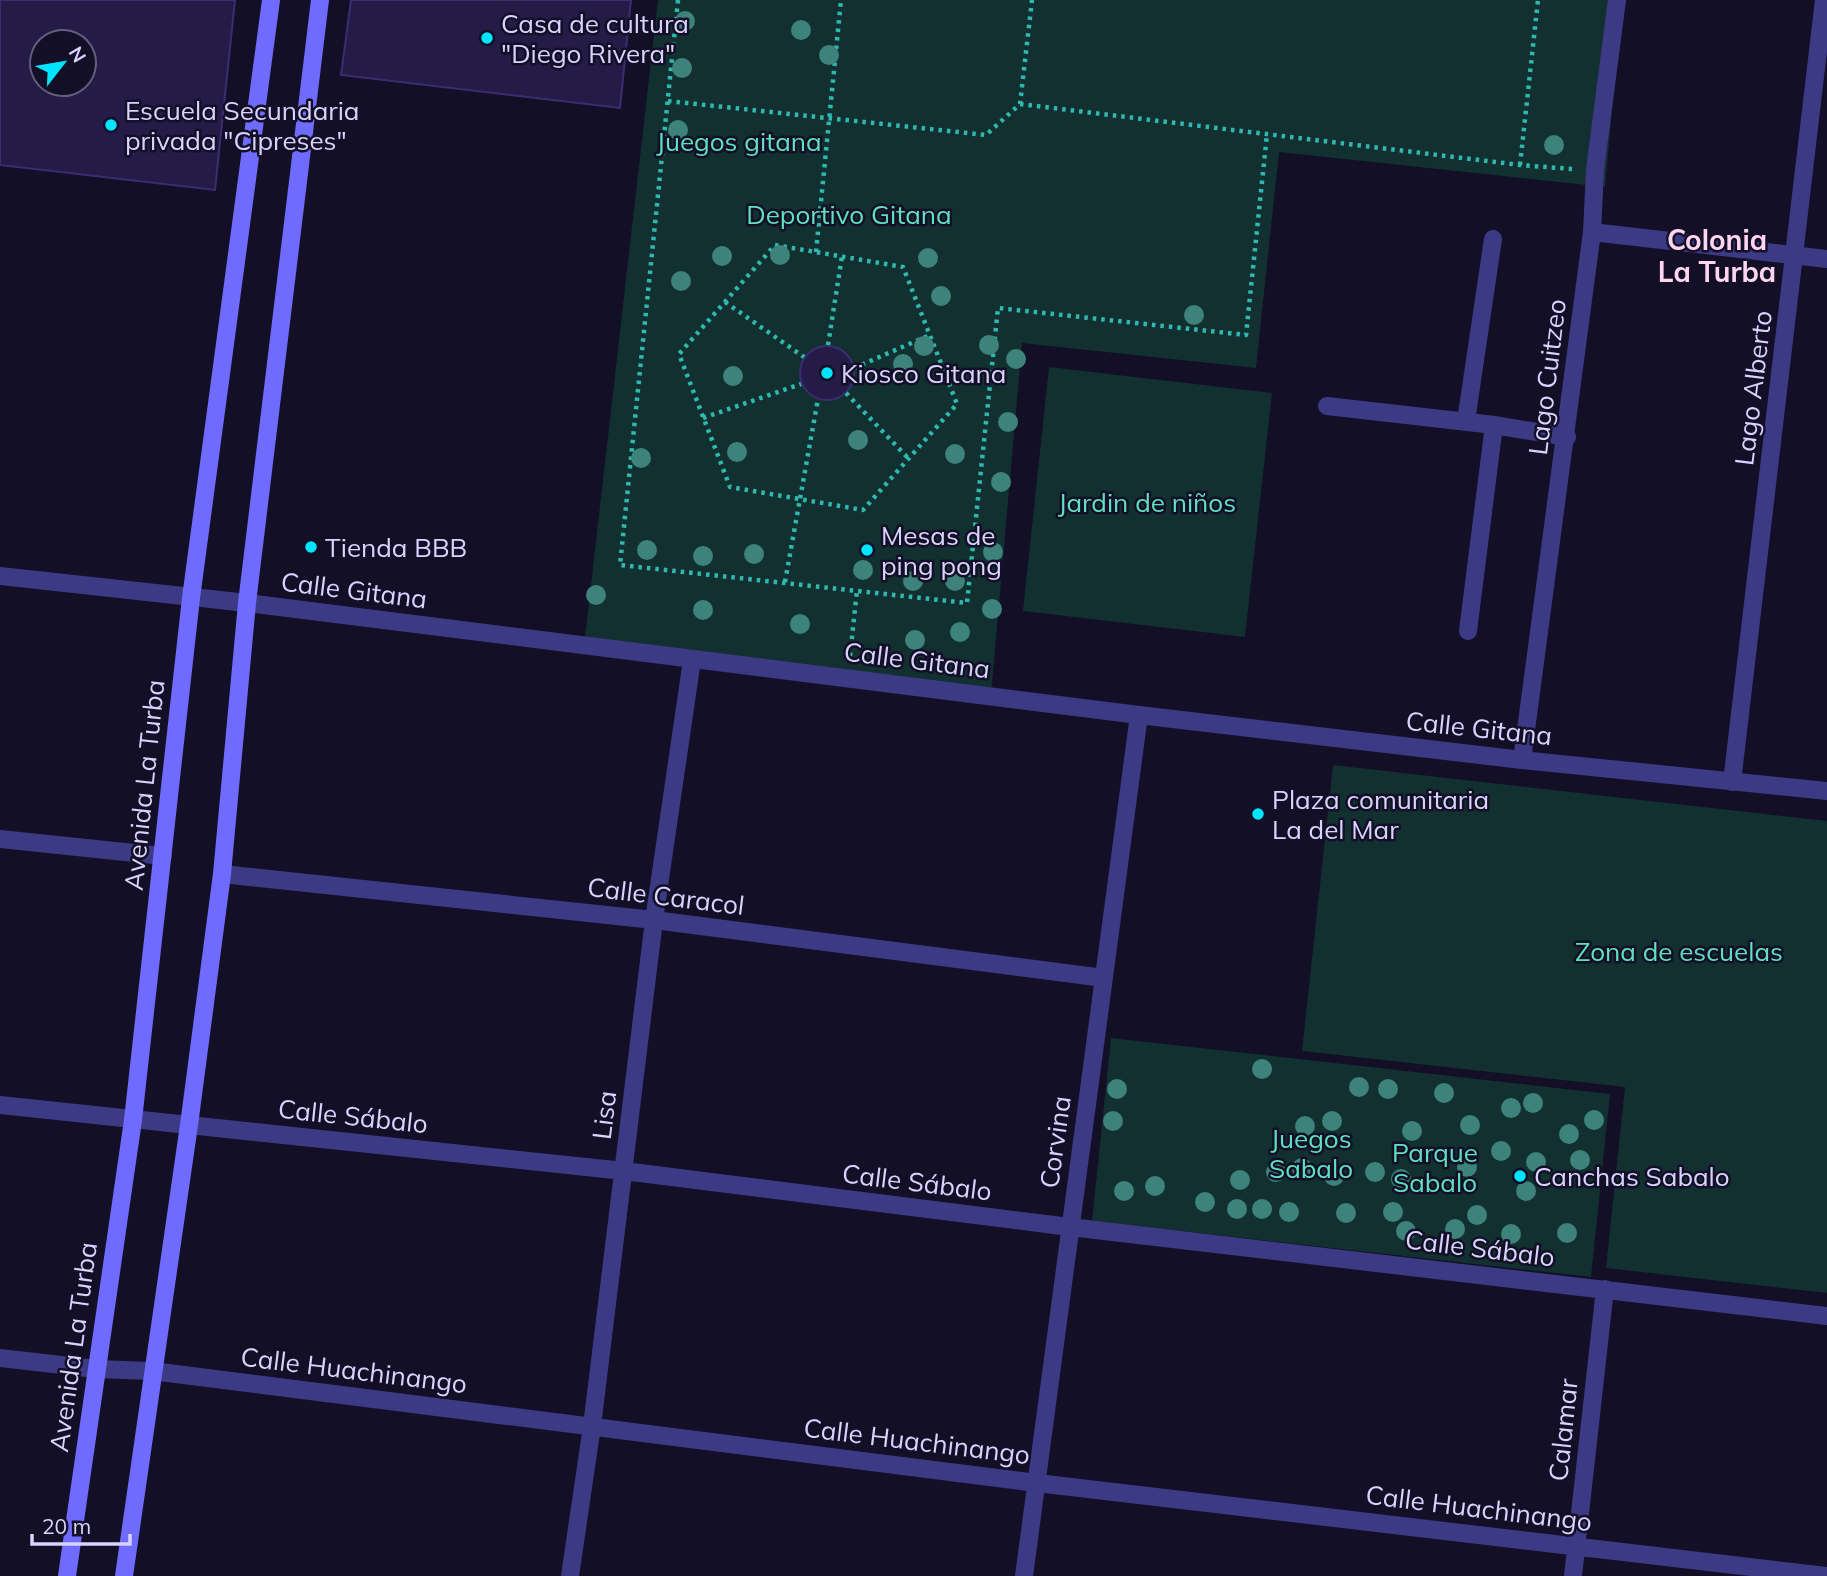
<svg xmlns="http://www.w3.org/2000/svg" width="1827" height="1576" viewBox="0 0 1827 1576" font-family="Mulish,sans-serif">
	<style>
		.green { fill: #12302f }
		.building { fill: #241b47; stroke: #3b2d73; stroke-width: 2; fill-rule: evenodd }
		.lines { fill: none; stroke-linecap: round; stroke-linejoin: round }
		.path { stroke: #2fb8b0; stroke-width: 4.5; stroke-dasharray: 3.5 5; stroke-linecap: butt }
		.service { stroke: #3d3a85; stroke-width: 18 }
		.minor { stroke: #3d3a85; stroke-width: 18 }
		.tertiary { stroke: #3d3a85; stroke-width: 18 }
		.secondary { stroke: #6f6bff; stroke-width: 18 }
		.tree { fill: #3d827b }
		.poi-dot { fill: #00e5ff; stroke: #130f26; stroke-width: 2.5 }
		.labels { text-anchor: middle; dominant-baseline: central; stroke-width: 5; stroke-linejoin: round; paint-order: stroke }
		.poi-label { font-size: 26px; fill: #d9d4ff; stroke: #130f26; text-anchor: start }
		.park-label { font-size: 26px; fill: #5fe0c0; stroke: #130f26 }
		.street-label { font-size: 26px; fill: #d9d4ff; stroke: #130f26 }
		.neighbourhood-label { font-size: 28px; font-weight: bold; fill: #ffd6f0; stroke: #130f26 }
	</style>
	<rect width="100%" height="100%" fill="#130f26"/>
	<path class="green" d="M658 0H1622L1605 187 1279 152 1256 368 1022 343 991 694 584 646Z
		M1049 367 1272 393 1245 637 1023 611Z
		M1333 765 1827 821V1293L1606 1268 1625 1087 1302 1051Z
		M1111 1038 1610 1094 1591 1277 1092 1221Z"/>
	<path class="building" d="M0 0H235L215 190 0 165ZM42 42H84V84H42Z
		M351 0H631L620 108 341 75Z
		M800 373a27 27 0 1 1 54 0a27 27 0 1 1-54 0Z"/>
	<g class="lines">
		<path class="path" d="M678 0 620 565 967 603 998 308 1246 335 1267 134
			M668 101 986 135 1020 104 1032 0
			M1020 104 1520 165 1572 169
			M1520 165 1538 0
			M775 245 903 267 957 404 863 510 730 487 679 354Z
			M816 252 841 0
			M725 302 804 357
			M828 345 842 256
			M854 368 930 335
			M846 393 908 458
			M703 418 801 384
			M785 582 818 399
			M850 656 857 590"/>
		<path class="service" d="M1327 406 1494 425 1567 437
			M1466 421 1493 239
			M1468 631 1494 425"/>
		<path class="minor" d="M1592 232 1827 259
			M1522 760 1592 232 1595 170 1617 0
			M1732 782 1824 0
			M0 839 163 856
			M222 874 654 920 1104 978
			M0 1105 624 1171 1070 1227 1827 1316
			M0 1358 96 1369 152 1371 1037 1483 1827 1576
			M570 1576 592 1426 654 920 692 660
			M1024 1576 1139 715
			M1573 1576 1605 1289"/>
		<path class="tertiary" d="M0 576 247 603 1139 715 1522 760 1827 791"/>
		<path class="secondary" d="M67 1576 133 1120 191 598 271 0
			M124 1576 189 1125 222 874 247 603 320 0"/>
	</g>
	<g class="tree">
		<circle cx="685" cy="21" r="10"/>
		<circle cx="801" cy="30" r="10"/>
		<circle cx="829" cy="55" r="10"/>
		<circle cx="682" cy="68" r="10"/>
		<circle cx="678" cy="130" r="10"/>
		<circle cx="1554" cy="145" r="10"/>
		<circle cx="780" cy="255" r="10"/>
		<circle cx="722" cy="256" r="10"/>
		<circle cx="928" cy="258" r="10"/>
		<circle cx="681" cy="281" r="10"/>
		<circle cx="941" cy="296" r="10"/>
		<circle cx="1194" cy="315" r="10"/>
		<circle cx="989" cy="345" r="10"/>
		<circle cx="924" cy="346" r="10"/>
		<circle cx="1016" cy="359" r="10"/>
		<circle cx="903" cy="364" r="10"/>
		<circle cx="733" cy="376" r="10"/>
		<circle cx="1008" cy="422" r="10"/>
		<circle cx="858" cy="440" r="10"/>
		<circle cx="737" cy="452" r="10"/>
		<circle cx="955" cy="454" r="10"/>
		<circle cx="641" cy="458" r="10"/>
		<circle cx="1001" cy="482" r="10"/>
		<circle cx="647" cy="550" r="10"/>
		<circle cx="993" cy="552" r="10"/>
		<circle cx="754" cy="554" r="10"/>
		<circle cx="703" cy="556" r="10"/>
		<circle cx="863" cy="570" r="10"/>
		<circle cx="913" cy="581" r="10"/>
		<circle cx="955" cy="581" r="10"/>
		<circle cx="596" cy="595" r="10"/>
		<circle cx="992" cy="609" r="10"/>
		<circle cx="703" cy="610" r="10"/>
		<circle cx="800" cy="624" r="10"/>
		<circle cx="960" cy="632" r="10"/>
		<circle cx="915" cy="640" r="10"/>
		<circle cx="1262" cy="1069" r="10"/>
		<circle cx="1359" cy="1087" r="10"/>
		<circle cx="1117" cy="1089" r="10"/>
		<circle cx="1388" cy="1089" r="10"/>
		<circle cx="1444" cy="1093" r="10"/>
		<circle cx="1533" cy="1103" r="10"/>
		<circle cx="1511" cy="1108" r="10"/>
		<circle cx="1594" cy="1120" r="10"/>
		<circle cx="1113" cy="1121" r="10"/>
		<circle cx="1332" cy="1121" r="10"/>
		<circle cx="1470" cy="1125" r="10"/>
		<circle cx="1305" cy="1126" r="10"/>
		<circle cx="1412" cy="1131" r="10"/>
		<circle cx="1569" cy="1134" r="10"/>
		<circle cx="1501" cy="1151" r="10"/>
		<circle cx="1580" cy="1160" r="10"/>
		<circle cx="1536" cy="1162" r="10"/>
		<circle cx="1467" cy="1167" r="10"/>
		<circle cx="1302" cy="1168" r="10"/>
		<circle cx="1276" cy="1172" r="10"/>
		<circle cx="1375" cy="1172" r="10"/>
		<circle cx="1334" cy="1176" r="10"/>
		<circle cx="1401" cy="1179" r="10"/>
		<circle cx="1240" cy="1180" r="10"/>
		<circle cx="1155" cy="1186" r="10"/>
		<circle cx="1124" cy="1191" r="10"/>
		<circle cx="1526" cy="1191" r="10"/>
		<circle cx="1205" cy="1202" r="10"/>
		<circle cx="1237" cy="1209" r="10"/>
		<circle cx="1262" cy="1209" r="10"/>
		<circle cx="1289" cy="1212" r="10"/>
		<circle cx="1393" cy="1212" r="10"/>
		<circle cx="1346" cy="1213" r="10"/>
		<circle cx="1477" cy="1215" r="10"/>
		<circle cx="1455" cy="1229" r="10"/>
		<circle cx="1406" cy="1231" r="10"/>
		<circle cx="1567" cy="1233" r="10"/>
		<circle cx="1511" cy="1234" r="10"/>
	</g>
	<g class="poi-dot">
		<circle cx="487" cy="38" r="7"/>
		<circle cx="111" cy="125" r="7"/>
		<circle cx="827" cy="373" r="7"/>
		<circle cx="311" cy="547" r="7"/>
		<circle cx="867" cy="550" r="7"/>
		<circle cx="1258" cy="814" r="7"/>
		<circle cx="1520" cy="1176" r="7"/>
	</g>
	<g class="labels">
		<g class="poi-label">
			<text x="501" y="23">Casa de cultura<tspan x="501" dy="30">"Diego Rivera"</tspan></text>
			<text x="125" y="110">Escuela Secundaria<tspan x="125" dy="30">privada "Cipreses"</tspan></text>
			<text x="841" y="373">Kiosco Gitana</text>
			<text x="881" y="535">Mesas de<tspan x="881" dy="30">ping pong</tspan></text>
			<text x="325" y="547">Tienda BBB</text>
			<text x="1272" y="799">Plaza comunitaria<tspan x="1272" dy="30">La del Mar</tspan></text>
			<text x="1534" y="1176">Canchas Sabalo</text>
		</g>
		<g class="park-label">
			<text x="739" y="141">Juegos gitana</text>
			<text x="849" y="214">Deportivo Gitana</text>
			<text x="1147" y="502">Jardin de niños</text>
			<text x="1679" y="951">Zona de escuelas</text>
			<text x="1311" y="1138">Juegos<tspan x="1311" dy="30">Sabalo</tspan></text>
			<text x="1435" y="1152">Parque<tspan x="1435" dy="30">Sabalo</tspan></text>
		</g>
		<g class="street-label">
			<text transform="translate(1547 377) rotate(-83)">Lago Cuitzeo</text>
			<text transform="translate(1753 388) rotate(-83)">Lago Alberto</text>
			<text transform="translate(354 590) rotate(7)">Calle Gitana</text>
			<text transform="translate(917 660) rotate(7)">Calle Gitana</text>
			<text transform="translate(1479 728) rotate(6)">Calle Gitana</text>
			<text transform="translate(144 785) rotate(-84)">Avenida La Turba</text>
			<text transform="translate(666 896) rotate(7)">Calle Caracol</text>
			<text transform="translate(604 1115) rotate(-83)">Lisa</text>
			<text transform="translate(353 1116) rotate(6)">Calle Sábalo</text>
			<text transform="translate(1055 1142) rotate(-82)">Corvina</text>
			<text transform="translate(917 1182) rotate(7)">Calle Sábalo</text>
			<text transform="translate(1480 1248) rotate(7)">Calle Sábalo</text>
			<text transform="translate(73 1347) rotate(-82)">Avenida La Turba</text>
			<text transform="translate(354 1370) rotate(7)">Calle Huachinango</text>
			<text transform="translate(1563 1430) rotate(-84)">Calamar</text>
			<text transform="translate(917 1441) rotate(7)">Calle Huachinango</text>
			<text transform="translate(1479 1508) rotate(7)">Calle Huachinango</text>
		</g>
		<g class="neighbourhood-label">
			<text x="1717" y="239">Colonia<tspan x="1717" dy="32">La Turba</tspan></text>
		</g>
	</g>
	<g transform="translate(63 63) rotate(59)"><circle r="33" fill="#130f26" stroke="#625e7d" stroke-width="2"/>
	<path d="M0-5L12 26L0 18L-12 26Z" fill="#00e5ff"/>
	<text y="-10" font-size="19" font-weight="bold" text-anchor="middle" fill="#d9d4ff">N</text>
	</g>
	<path d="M32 1534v10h98v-10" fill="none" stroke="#d9d4ff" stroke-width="3.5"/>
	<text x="42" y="1534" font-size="21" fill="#d9d4ff" stroke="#130f26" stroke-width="5" paint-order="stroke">20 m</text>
</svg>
